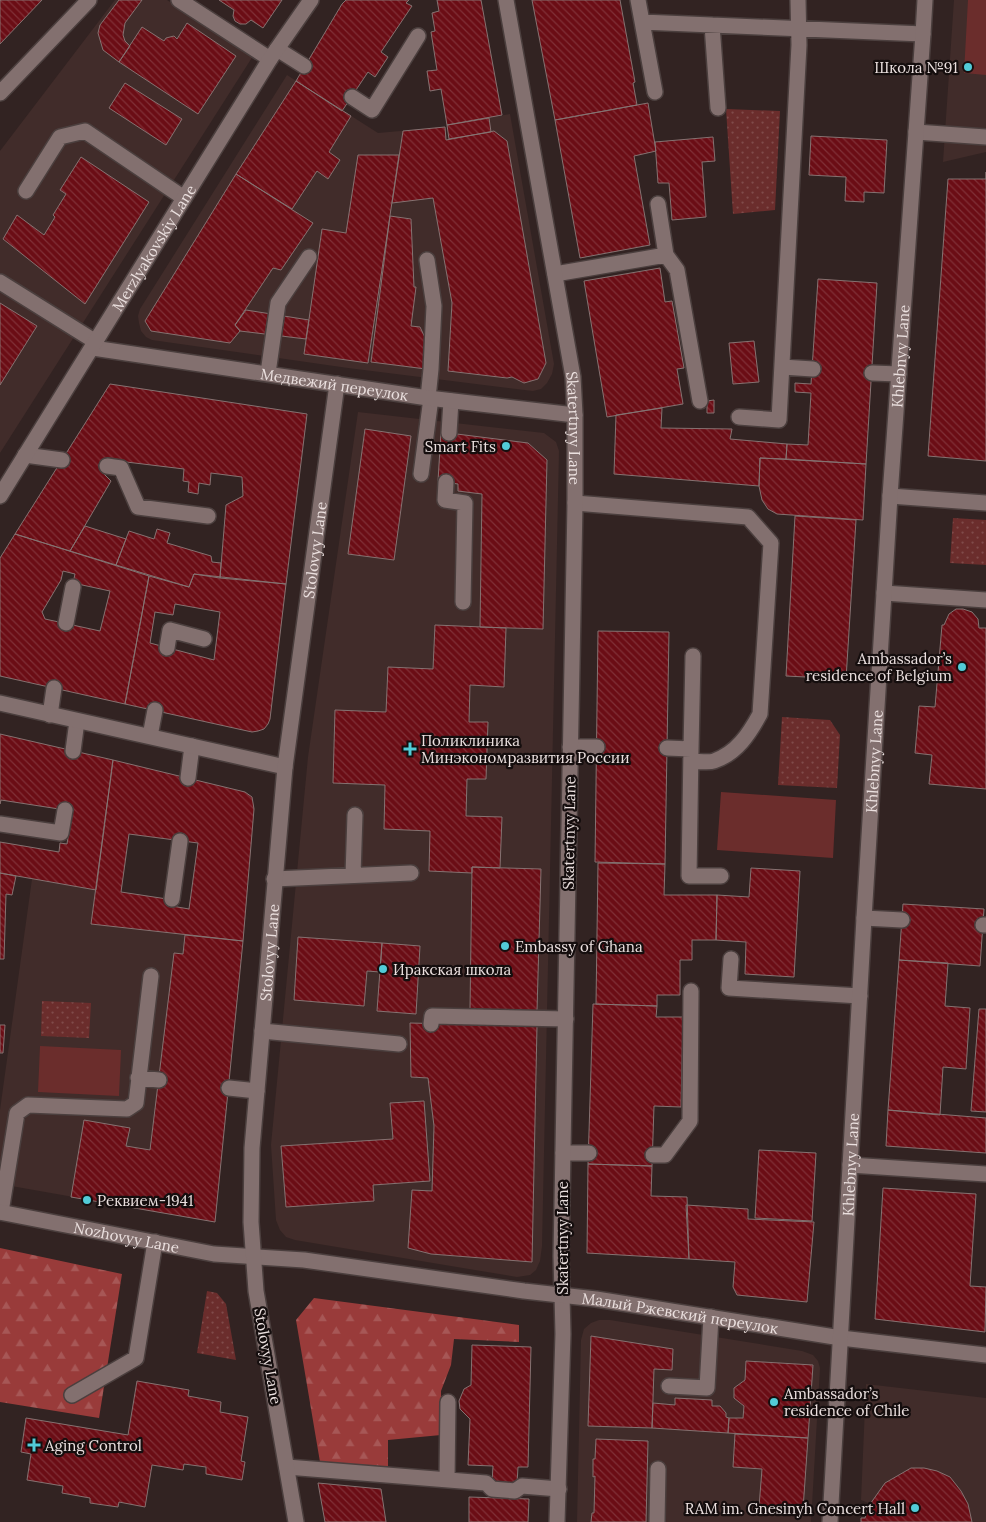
<svg xmlns="http://www.w3.org/2000/svg" width="986" height="1522" viewBox="0 0 986 1522" font-family="Lora,serif">
	<style>
		.built { fill: #412c2a }
		.forest { fill: url(#forest-firs) }
		.park { fill: url(#park-dots) }
		.garden { fill: #6b2d2c }
		.building { fill: url(#building-back-hatch); stroke: #857271; fill-rule: evenodd }
		.lines { fill: none; stroke-linecap: round; stroke-linejoin: round }
		.lane-casing { stroke: #4b3f3e; stroke-width: 18 }
		.street-casing { stroke: #4b3f3e; stroke-width: 18 }
		.lane { stroke: #83706f; stroke-width: 15 }
		.street { stroke: #83706f; stroke-width: 15 }
		.poi-dot { fill: #52cbd7; stroke: #150e0e; stroke-width: 2 }
		.labels { text-anchor: middle; dominant-baseline: central; stroke-width: 4.5; stroke-linejoin: round; paint-order: stroke }
		.poi-label { font-size: 15px; fill: #ebe0df; stroke: #150e0e; text-anchor: start }
		.street-label { font-size: 15px; fill: #ebe0df; stroke: #150e0e }
	</style>
	<defs>
		<pattern id="forest-firs" width="22" height="20" patternUnits="userSpaceOnUse" patternTransform="scale(1.25)"><rect width="22" height="20" fill="#993b3a"/><path d="M5 1l3.5 6h-7zM16 11l3.5 6h-7z" fill="#a75756"/></pattern>
		<pattern id="park-dots" width="8" height="8" patternUnits="userSpaceOnUse" patternTransform="scale(1.25)"><rect width="8" height="8" fill="#6b2d2c"/><path d="M2 2h.1M6 6h.1" fill="none" stroke="#804b4a" stroke-width="1.8" stroke-linecap="round"/></pattern>
		<pattern id="building-back-hatch" width="6" height="6" patternUnits="userSpaceOnUse" patternTransform="scale(1.25)"><rect width="6" height="6" fill="#6b0d15"/><path d="M-1 5l2 2M0 0l6 6M5-1l2 2" fill="none" stroke="#803037"/></pattern>
	</defs>
	<rect width="100%" height="100%" fill="#322322"/>
	<path class="built" d="M115 0H167L253 56 0 453V151Z
		M954 0H986V152L943 162Z
		M287 75 378 133 445 127 447 140 449 139 447 125 510 114 554 364 552 374 547 383 541 389 533 391 348 368 152 340 146 337 141 331 139 323 138 316 140 309Z
		M358 412 544 433 556 442 559 451 542 1246 540 1261 536 1270 530 1275 517 1277 295 1240 286 1237 280 1230 276 1220 271 1145 308 757Z
		M32 879 96 890 91 924 243 941 215 1222 0 1184V1110Z
		M599 1320H610L802 1351 813 1355 818 1361 820 1368 811 1522H577L581 1340 584 1329 591 1323Z
		M866 1384 986 1398V1522H861V1518H865L871 1504 861 1500Z"/>
	<path class="forest" d="M0 1248 122 1274 99 1418 0 1402Z
		M314 1298 519 1325V1342L454 1339 451 1365 441 1391V1435L388 1440V1470L320 1462 296 1320Z"/>
	<path class="park" d="M726 109 780 111 775 210 733 214Z
		M953 518 986 520V565L950 563Z
		M782 717 830 720 840 735 837 788 778 785Z
		M42 1001 91 1003 89 1038 41 1036Z
		M207 1291 217 1293 226 1304 236 1360 197 1353Z"/>
	<path class="garden" d="M968 0H986V75L964 73Z
		M721 792 836 800 833 858 717 850Z
		M40 1046 121 1050 119 1096 38 1092Z"/>
	<path class="building" d="M0 0H42L0 44Z
		M119 0H142L125 23 123 35 125 41 130 46 119 62 103 50 98 33 100 25Z
		M219 0H282L263 28 251 20 246 24H240L235 21 233 16 234 10Z
		M346 0H409L406 3 412 6 381 52 388 57 375 77 368 72 342 111 296 81 342 4Z
		M437 0H481L502 115 447 125 441 89 430 91 427 71 437 70 431 32 435 31 432 13 439 11Z
		M532 0H620L635 82 633 83 637 105 555 120Z
		M187 23 236 56 198 114 119 62 142 27 164 41 166 38 174 36 177 39Z
		M296 81 351 116 329 152 340 160 328 179 317 171 292 209 236 174Z
		M125 83 182 119 166 145 109 108Z
		M648 103 656 151 634 156 650 245 580 258 555 120Z
		M489 118 491 132 449 139 447 125Z
		M445 127 446 140 494 131 507 141 546 363 538 379 524 383 512 377 507 378 448 371 452 303 433 198 392 203 403 131Z
		M811 136 887 140 884 193 864 192V202L845 201 846 177 809 175Z
		M713 137 715 161 702 162 706 217 672 220 669 183H658L655 142Z
		M358 155H399L368 363 304 354 322 229 346 233Z
		M81 157 149 202 85 304 3 239 17 215 44 235 55 217 53 215 66 194 60 190Z
		M986 172V461L928 456 948 179H986Z
		M236 174 313 223 281 270 273 268 235 325 240 331 230 343 151 331 145 321Z
		M390 216 411 219 414 287H416L411 326 420 327 429 346 426 369 371 362Z
		M660 268 665 302 672 301 684 368 677 369 683 404 607 417 584 281Z
		M818 279 877 283 866 464 786 459 787 444 808 445 811 393 795 392V383L811 384Z
		M0 303 37 326 0 385Z
		M246 310 309 320 306 339 240 331 235 325Z
		M754 341 759 382 733 384 729 343Z
		M110 384 307 414 286 584 220 578 226 505 243 496 242 477 211 473 210 485 199 483 198 494 188 492 189 482 183 481 184 469 110 460 104 474 111 481 70 551 15 534Z
		M714 400V413H707V401Z
		M662 408 661 428 732 429 730 439 787 444 786 459 760 458 759 486 614 474 616 415Z
		M365 429 411 436 394 560 348 554Z
		M441 432 528 443 547 460 543 629 480 627 482 494 458 491V484L438 481Z
		M760 458 866 464 863 520 777 514 768 509 762 500 759 486Z
		M795 516 856 520 846 679 786 676Z
		M85 526 126 539 116 565 70 551Z
		M157 529 170 533 167 543 211 556 212 562 221 563 220 578 194 574 189 587 116 565 129 531 154 539Z
		M15 534 149 576 125 704 0 676V558ZM63 571 75 574 73 583 110 591 100 631 45 619 42 612 61 580Z
		M194 574 286 584 270 719 268 724 264 729 258 731 252 732 125 704 149 576 189 587ZM175 604 220 612 214 660 150 643 155 612 173 615Z
		M956 609H963L972 612 978 619 979 628H986V789L929 784 932 755 915 753 919 706 935 707 942 625H944L949 614Z
		M435 625 506 628 504 687 470 685 469 722H488L486 779H467L466 816 502 817 500 868 472 867V873L429 871 430 831 384 829 385 785 333 783 335 710 386 712 388 667 433 669Z
		M598 631 669 632 665 864 595 862Z
		M0 734 113 760 96 890 0 873V842L59 852 60 843 67 844 72 811 1 800 0 804Z
		M113 760 245 792 252 797 254 809 243 941 91 924ZM129 834 198 843 189 909 166 905 167 899 121 892Z
		M598 863 665 864 664 895H717L716 940H692V960H680V995H657V1006L596 1004Z
		M472 867 541 869 537 1011 470 1009Z
		M751 868 800 871 794 977 745 974 746 942 716 940 717 895 749 897Z
		M0 873 16 876 12 895 6 894 4 959H0Z
		M903 904 984 909 980 966 899 960Z
		M185 935 243 941 215 1222 71 1197 84 1120 130 1128 126 1146 150 1150 174 953 183 954Z
		M298 937 382 943 380 972 367 971 364 1006 294 1000Z
		M382 943 420 946 416 1014 377 1011Z
		M899 960 948 963 945 1006 970 1008 966 1069 943 1067 940 1115 888 1110Z
		M593 1004 657 1006 656 1017H683L681 1107 654 1106 652 1166 588 1164Z
		M979 1009H986V1112L971 1111Z
		M410 1023 537 1026 532 1262 431 1254 408 1248 412 1190 432 1191 434 1126 428 1078 411 1077Z
		M0 1025H5L3 1053H0Z
		M424 1101 430 1181 373 1185 374 1201 286 1207 281 1146 393 1139 390 1103Z
		M888 1110 986 1118V1153L886 1146Z
		M759 1150 816 1153 812 1221 755 1218Z
		M588 1164 652 1166 651 1196 687 1197 689 1259 587 1253Z
		M883 1188 976 1194 970 1286 986 1287 985 1332 875 1319Z
		M686 1205 748 1209V1219L814 1222 807 1302 737 1295 733 1287 735 1262 689 1259Z
		M591 1336 673 1349 672 1370 654 1369 652 1428 588 1426Z
		M472 1345 531 1347 528 1467H518L517 1484 492 1483 493 1466 468 1465 470 1419 460 1409 459 1401 464 1389 471 1385Z
		M746 1361 813 1365 808 1438 728 1433 729 1418H743L744 1406 734 1398V1388L745 1380Z
		M137 1381 189 1390 188 1396 221 1402 220 1412 248 1417 241 1461 245 1462 242 1480 206 1474V1467L184 1464 183 1470 152 1465 145 1507 119 1502 118 1507 90 1503V1498L62 1493 63 1486 27 1480 31 1454 21 1452 26 1418 128 1435Z
		M675 1398 712 1400V1406H720L726 1413V1417L729 1418 728 1433 652 1428 653 1403 675 1405Z
		M735 1434 808 1438 803 1509 759 1507 762 1469 733 1467Z
		M596 1439 648 1441 646 1522H591L592 1513H594L595 1476 593 1477V1459H595Z
		M911 1468H924L937 1471 950 1477 961 1491 968 1504 972 1522H861V1518H865L868 1507 885 1483Z
		M318 1483 381 1489 386 1522H325Z
		M469 1497 529 1499 528 1522H469Z"/>
	<g class="lines">
		<defs>
			<path id="lane" d="M179 0 270 59
				M638 0 655 92
				M642 22 923 34
				M712 25 718 108
				M277 49 304 66
				M0 93 89 0
				M352 97 372 110 418 36
				M916 132 986 137
				M26 191 60 137 85 131 184 198
				M666 255 677 270 700 401
				M427 260 434 306 431 369 428 398
				M555 274 666 255 658 204
				M0 282 96 342
				M782 367 813 369
				M268 373 278 303 309 257
				M872 373 899 374
				M739 417 779 420 799 45 798 0
				M449 433 451 401
				M25 455 62 460
				M107 466 121 468 138 507 208 516
				M421 474 431 398
				M446 482 445 500 465 503 463 602
				M890 496 986 503
				M575 503 748 517 771 543 760 714C749 734 737 753 714 761 708 763 698 761 691 761
				M884 593 986 600
				M66 623 73 587
				M167 648 170 630 204 639
				M50 715 54 688
				M150 736 155 710
				M570 747H597
				M667 748 691 749 689 876H721
				M691 749 693 656
				M73 751 77 721
				M188 778 192 746
				M0 824 61 833 65 810
				M353 875 355 815
				M274 879 411 873
				M172 899 180 841
				M864 918 902 920
				M983 925H986
				M731 959 729 988 860 996
				M431 1024 432 1016 566 1019
				M262 1031 399 1044
				M138 1078 159 1080
				M229 1088 257 1091
				M563 1153H589
				M653 1155H665L690 1121 691 991
				M850 1165 986 1174
				M1 1212 17 1113 28 1105 127 1109 136 1103 151 976
				M669 1386 707 1388 711 1317
				M72 1395 136 1358 155 1242
				M287 1467 486 1483 492 1489 515 1491 522 1486 559 1489
				M447 1480 448 1402
				M657 1522 658 1469"/>
			<g id="street">
				<path id="s1" d="M506 0 573 377 575 415V503L561 1256 563 1334 557 1522"/>
				<path id="s2" d="M93 348 428 398 575 415"/>
				<path id="s3" d="M0 496 270 59 311 0"/>
				<path d="M0 703 285 767"/>
				<path id="s4" d="M0 1212 214 1254 304 1260 524 1291 596 1299 841 1338 986 1355"/>
				<path id="s5" d="M296 1522 256 1291 251 1222 252 1148 285 767 337 384"/>
				<path id="s6" d="M830 1522 864 918 890 496 923 34 925 0"/>
			</g>
		</defs>
		<use href="#lane" class="lane-casing"/>
		<use href="#street" class="street-casing"/>
		<use href="#lane" class="lane"/>
		<use href="#street" class="street"/>
	</g>
	<g class="poi-dot">
		<circle cx="968" cy="67" r="5"/>
		<circle cx="506" cy="446" r="5"/>
		<circle cx="962" cy="667" r="5"/>
		<path d="M407.5 741.5h5v5h5v5h-5v5h-5v-5h-5v-5h5z"/>
		<circle cx="505" cy="946" r="5"/>
		<circle cx="383" cy="969" r="5"/>
		<circle cx="87" cy="1200" r="5"/>
		<circle cx="774" cy="1402" r="5"/>
		<path d="M31.5 1437.5h5v5h5v5h-5v5h-5v-5h-5v-5h5z"/>
		<circle cx="915" cy="1508" r="5"/>
	</g>
	<g class="labels">
		<g class="poi-label">
			<text x="958" y="67" text-anchor="end">Школа №91</text>
			<text x="496" y="446" text-anchor="end">Smart Fits</text>
			<text x="952" y="658" text-anchor="end">Ambassador’s<tspan x="952" dy="17">residence of Belgium</tspan></text>
			<text x="421" y="740">Поликлиника<tspan x="421" dy="17">Минэкономразвития России</tspan></text>
			<text x="515" y="946">Embassy of Ghana</text>
			<text x="393" y="969">Иракская школа</text>
			<text x="97" y="1200">Реквием-1941</text>
			<text x="784" y="1393">Ambassador’s<tspan x="784" dy="17">residence of Chile</tspan></text>
			<text x="45" y="1445">Aging Control</text>
			<text x="905" y="1508" text-anchor="end">RAM im. Gnesinyh Concert Hall</text>
		</g>
		<g class="street-label">
			<text stroke="none"><textPath href="#s3" startOffset="292">Merzlyakovskiy Lane</textPath></text>
			<text stroke="none"><textPath href="#s6" startOffset="1168">Khlebnyy Lane</textPath></text>
			<text stroke="none"><textPath href="#s2" startOffset="244">Медвежий переулок</textPath></text>
			<text stroke="none"><textPath href="#s1" startOffset="434">Skatertnyy Lane</textPath></text>
			<text stroke="none"><textPath href="#s5" startOffset="979">Stolovyy Lane</textPath></text>
			<text stroke="none"><textPath href="#s6" startOffset="762">Khlebnyy Lane</textPath></text>
			<text transform="translate(569 833) rotate(-89)">Skatertnyy Lane</text>
			<text stroke="none"><textPath href="#s5" startOffset="574">Stolovyy Lane</textPath></text>
			<text stroke="none"><textPath href="#s6" startOffset="358">Khlebnyy Lane</textPath></text>
			<text stroke="none"><textPath href="#s4" startOffset="129">Nozhovyy Lane</textPath></text>
			<text transform="translate(562 1238) rotate(-90)">Skatertnyy Lane</text>
			<text stroke="none"><textPath href="#s4" startOffset="688">Малый Ржевский переулок</textPath></text>
			<text transform="translate(268 1356) rotate(80)">Stolovyy Lane</text>
		</g>
	</g>
</svg>
